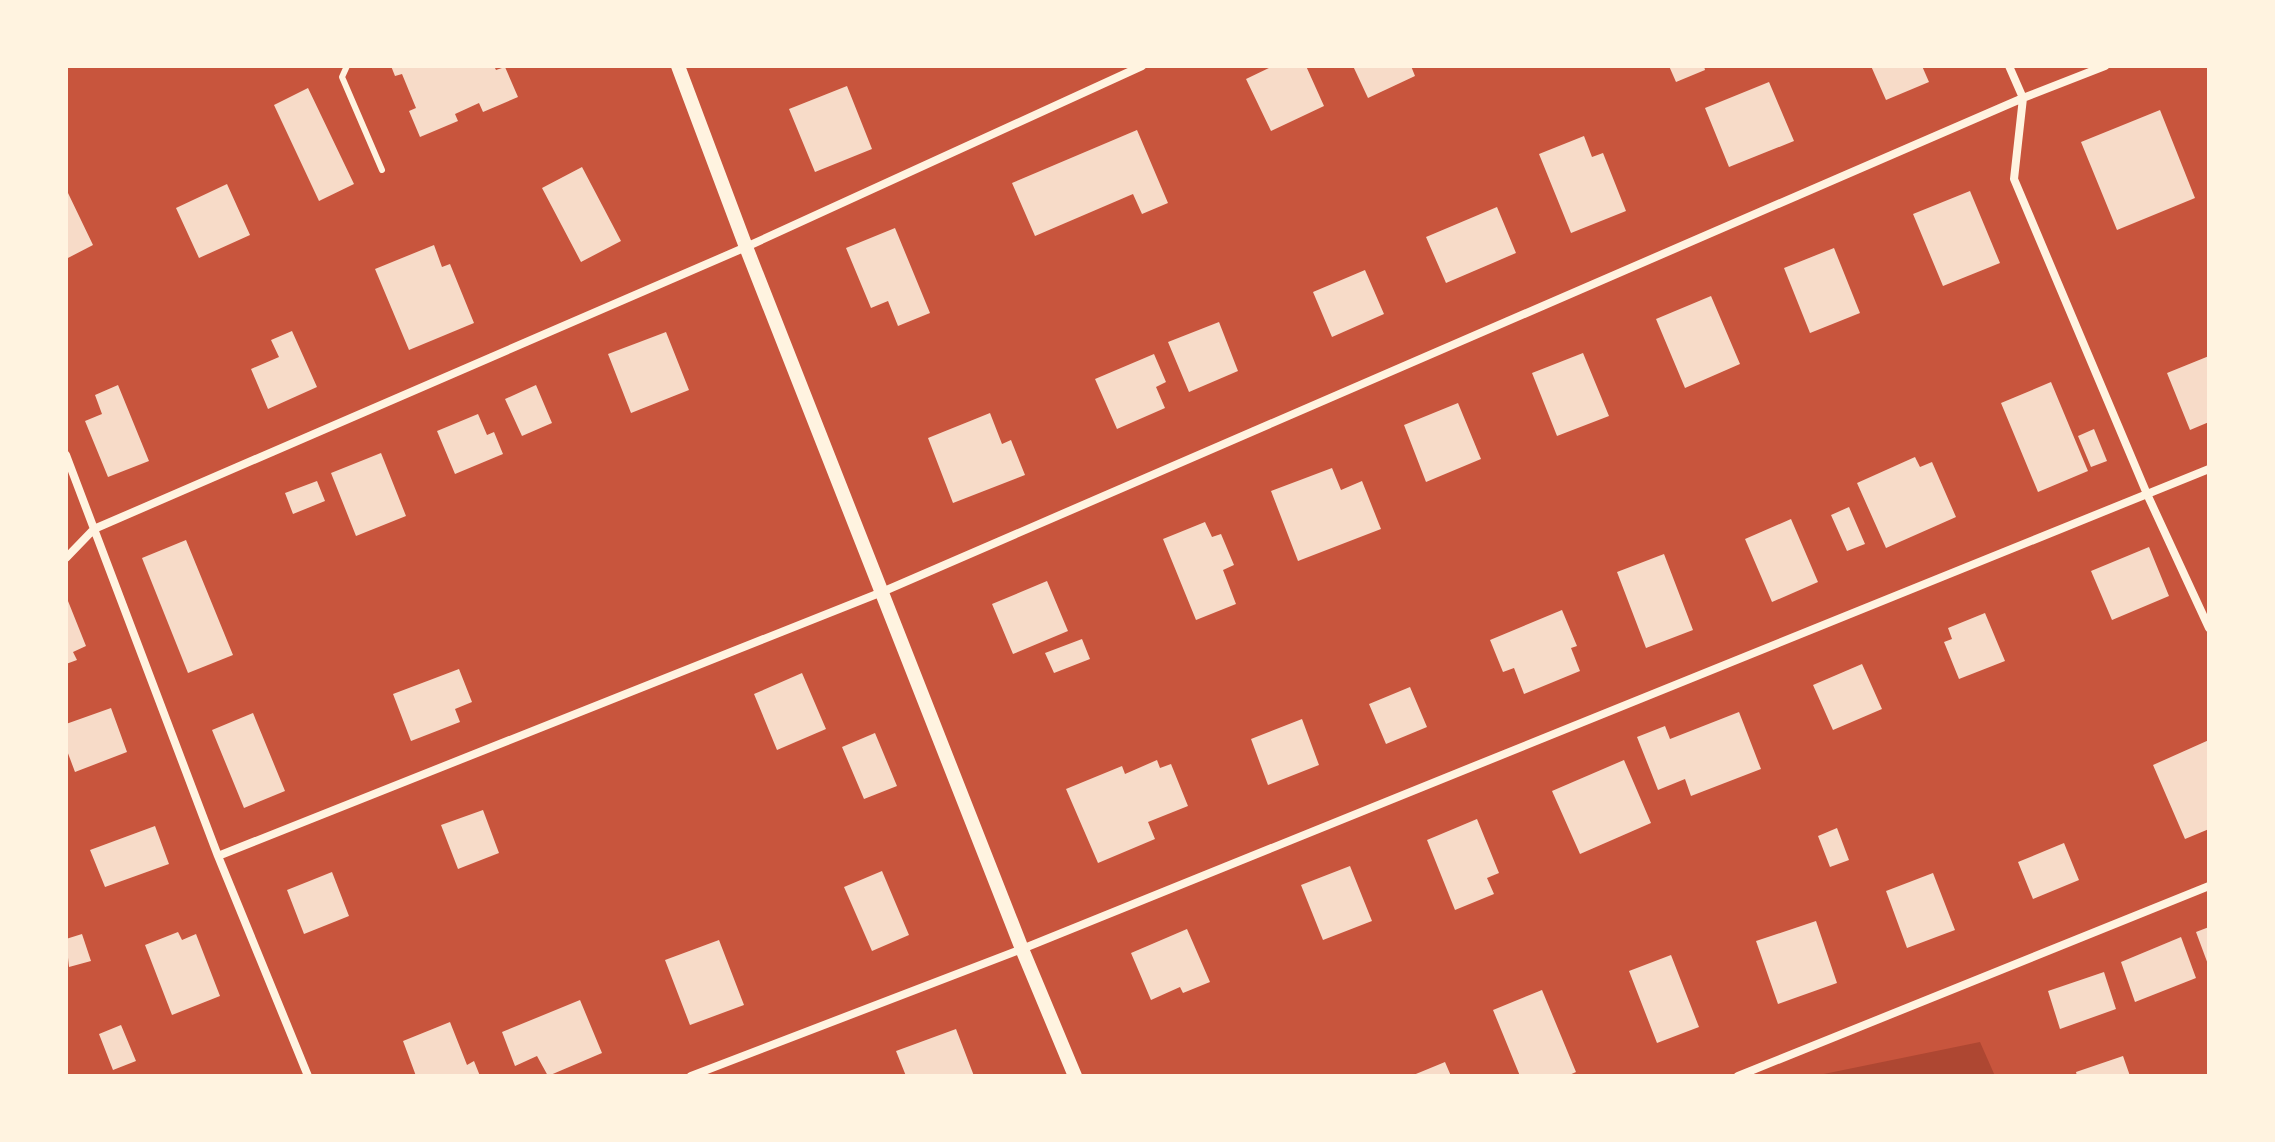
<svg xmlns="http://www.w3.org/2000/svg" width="2275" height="1142" viewBox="0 0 2275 1142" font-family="'Noto Serif',serif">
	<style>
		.green { fill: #ae4732 }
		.building { fill: #f7dbc8 }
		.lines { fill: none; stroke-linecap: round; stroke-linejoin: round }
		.service { stroke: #fff3e0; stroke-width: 6 }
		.minor { stroke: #fff3e0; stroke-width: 8 }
		.tertiary { stroke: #fff3e0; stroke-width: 14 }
	</style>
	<rect width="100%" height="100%" fill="#c8553d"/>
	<path class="green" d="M1980 1042 1995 1076H1813H1814Z"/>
	<path class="building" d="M391 66H494L496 70 505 67 518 97 483 112 479 103 455 114 458 121 420 137 409 111 416 108 402 74 395 76Z
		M1273 66H1306L1324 106 1271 131 1246 79Z
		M1353 66H1411L1415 76 1368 98Z
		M1669 66H1704L1705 70 1676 82Z
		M1871 66H1922L1929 82 1886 100Z
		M1769 82 1794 141 1729 167 1705 108Z
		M847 86 872 149 815 172 789 109Z
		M308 88 354 184 319 201 274 105Z
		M2160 110 2195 198 2117 230 2081 142Z
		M1137 130 1168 203 1142 214 1133 194 1035 236 1012 183Z
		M1584 136 1592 157 1603 153 1626 211 1571 233 1539 154Z
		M582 167 621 241 581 262 542 188Z
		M227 184 250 235 199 258 176 208Z
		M1970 191 2000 263 1943 286 1913 214Z
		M68 193 93 245 66 259V194Z
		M1497 207 1516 253 1446 283 1426 237Z
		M895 228 930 313 898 326 888 301 871 308 846 248Z
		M434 245 442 267 450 264 474 323 409 350 375 269Z
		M1834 248 1860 313 1810 333 1784 268Z
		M1365 270 1384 314 1332 337 1313 292Z
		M1711 296 1740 364 1685 388 1656 319Z
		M1219 322 1238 371 1189 392 1168 342Z
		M292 331 317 387 268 409 251 369 279 357 271 340Z
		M666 332 689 390 631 413 608 354Z
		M1583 353 1609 416 1557 436 1532 373Z
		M1154 354 1166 382 1156 387 1165 408 1117 429 1095 379Z
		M2209 356V422L2190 430 2167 373Z
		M2051 382 2088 471 2038 492 2001 403Z
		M118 385 149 461 108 477 85 421 102 414 95 395Z
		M536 385 552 423 522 436 505 399Z
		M1458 403 1481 459 1426 482 1404 425Z
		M990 413 1002 444 1011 440 1025 475 953 503 928 438Z
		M478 414 487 435 494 432 503 454 455 474 437 431Z
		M2094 429 2107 461 2091 467 2078 436Z
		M381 453 406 516 356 536 331 473Z
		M1915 457 1920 467 1932 462 1956 517 1886 548 1857 483Z
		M1332 468 1341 490 1362 481 1381 529 1298 561 1271 491Z
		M317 481 325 501 293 514 285 493Z
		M1849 507 1865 544 1847 551 1831 515Z
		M1791 519 1818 582 1772 602 1745 539Z
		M1205 522 1212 537 1221 534 1234 565 1223 570 1236 604 1196 620 1163 539Z
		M186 540 233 655 188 673 142 558Z
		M2149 547 2169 596 2112 620 2091 571Z
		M1664 554 1693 630 1646 648 1617 572Z
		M1047 581 1068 631 1013 654 992 604Z
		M66 596 86 646 73 652 77 660 66 664Z
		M1562 610 1577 646 1571 648 1580 671 1524 694 1514 668 1503 672 1490 640Z
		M1985 613 2005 661 1959 679 1944 642 1952 639 1948 628Z
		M1082 639 1090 659 1054 673 1045 653Z
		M1862 664 1882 709 1833 730 1813 685Z
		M459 669 472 702 455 709 460 722 411 741 393 694Z
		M802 673 826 729 777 750 754 694Z
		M1410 687 1427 727 1386 744 1369 704Z
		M111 708 127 752 75 772 66 748V724Z
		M1739 712 1761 769 1691 796 1685 779 1658 790 1637 737 1665 726 1670 739Z
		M253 713 285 791 244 808 212 730Z
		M1302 719 1319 765 1268 785 1251 739Z
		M875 733 897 786 864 799 842 747Z
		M2209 740V829L2185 839 2153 765Z
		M1157 760 1160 768 1171 764 1188 806 1148 822 1155 839 1098 863 1066 789 1122 766 1125 774Z
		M1624 760 1651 823 1580 854 1552 791Z
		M483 810 499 853 458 869 441 825Z
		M1477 819 1499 873 1487 878 1494 894 1455 910 1427 840Z
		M155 826 169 864 105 887 90 850Z
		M1837 828 1849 860 1830 867 1818 836Z
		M2064 843 2079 880 2033 899 2018 862Z
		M1350 866 1372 921 1323 940 1301 885Z
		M882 871 909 935 872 951 844 887Z
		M332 872 349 916 304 934 287 890Z
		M1933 873 1955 930 1907 948 1886 891Z
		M1816 921 1837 983 1778 1004 1756 941Z
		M2209 927V967L2196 932Z
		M1187 929 1210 982 1183 993 1180 987 1151 1000 1131 953Z
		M178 932 182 940 196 934 220 996 172 1015 145 945Z
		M82 934 91 961 69 967 66 939Z
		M2181 937 2196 978 2135 1002 2121 962Z
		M719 940 744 1005 690 1025 665 960Z
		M1671 955 1699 1027 1657 1043 1629 971Z
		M2104 972 2116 1009 2060 1029 2048 991Z
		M1542 990 1576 1072 1567 1076H1520L1493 1010Z
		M580 1000 602 1053 548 1076 537 1056 515 1066 502 1032Z
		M450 1022 467 1065 474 1061 480 1076H416L403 1041Z
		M121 1025 136 1061 113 1070 99 1034Z
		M956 1029 974 1076H906L896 1051Z
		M2123 1056 2130 1076H2077L2076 1072Z
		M1445 1062 1451 1076H1411Z"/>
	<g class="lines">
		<path class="service" d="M347 66 342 77 382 170"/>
		<path class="minor" d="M2009 66 2023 98 2014 179 2147 494 2209 628
			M66 455 218 856 308 1076
			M66 558 94 529 746 247 1142 66
			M218 856 882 592 2023 98 2105 66
			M691 1076 1022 949 2209 469
			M1738 1076 2209 886"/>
		<path class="tertiary" d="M678 66 746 247 1022 949 1075 1076"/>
	</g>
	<rect width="2275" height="1142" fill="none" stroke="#fff3e0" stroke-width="136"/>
</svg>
